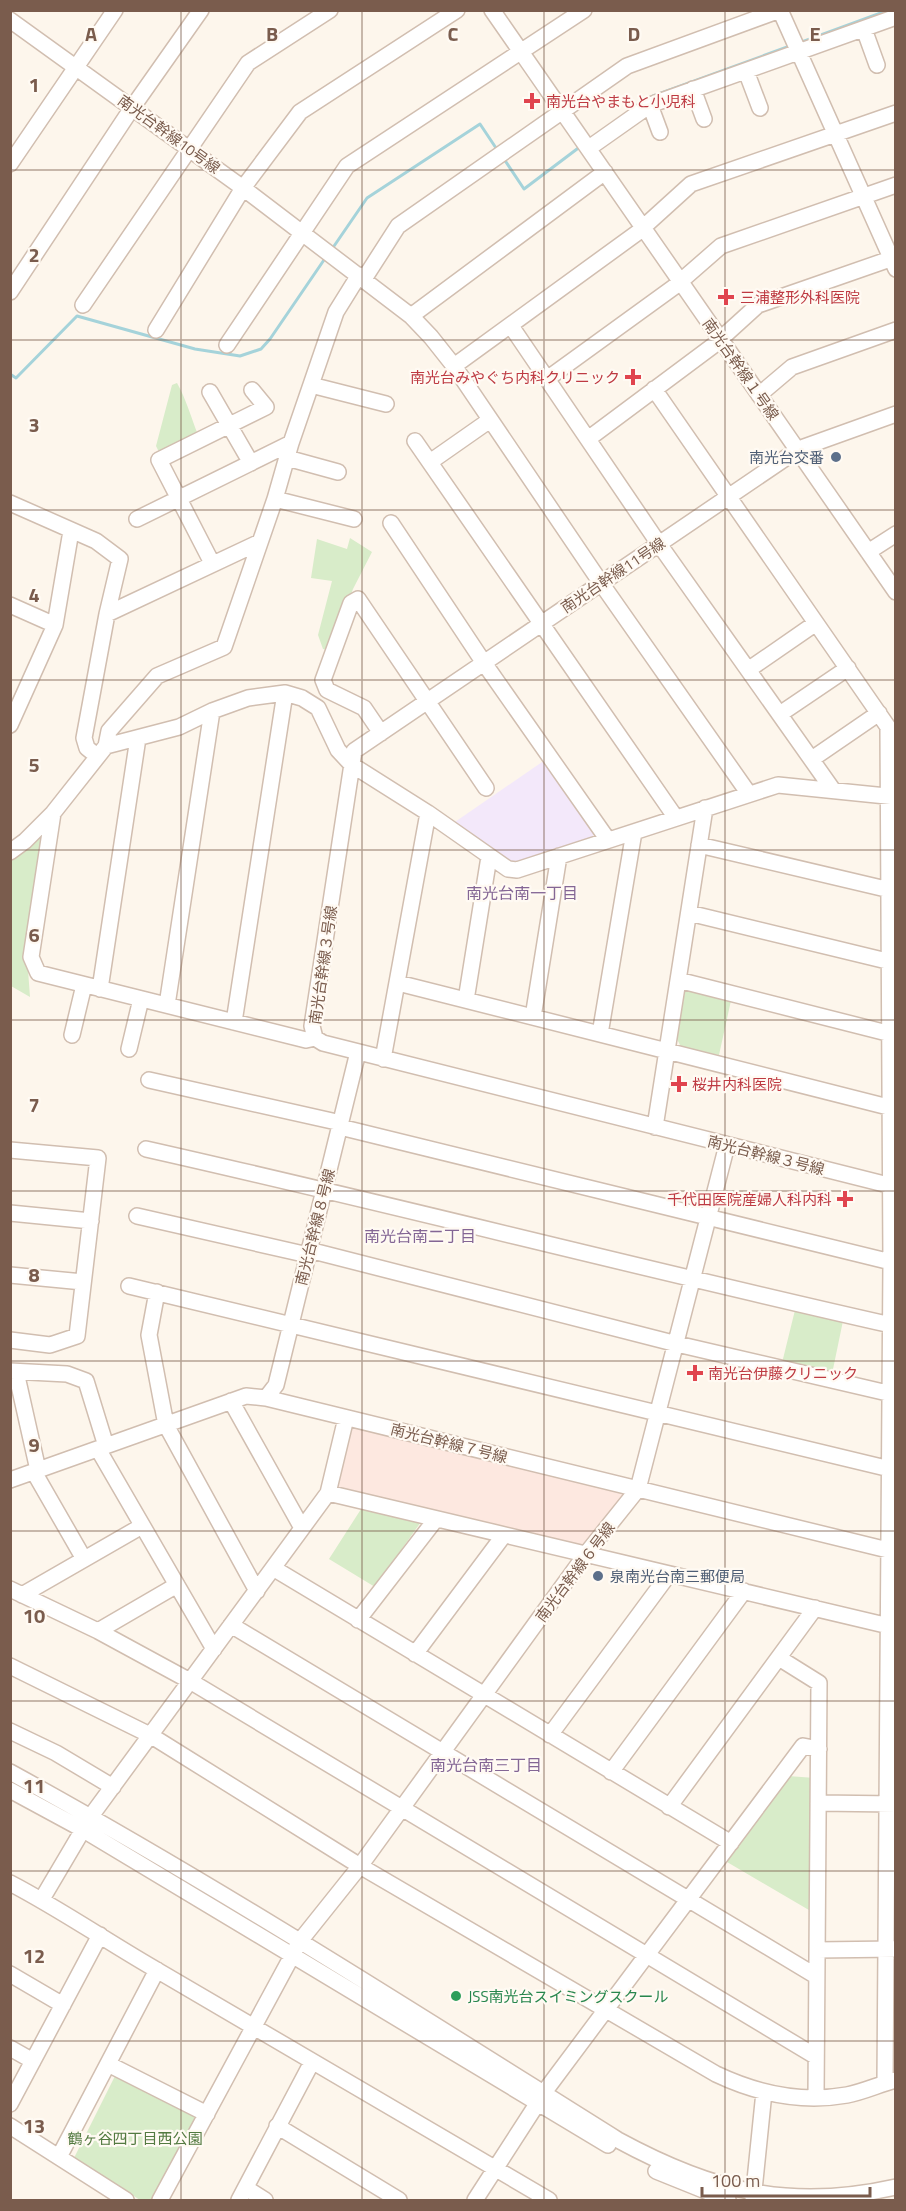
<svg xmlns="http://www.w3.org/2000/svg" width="906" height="2211" viewBox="0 0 906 2211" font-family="'Titillium Web','Noto Sans JP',sans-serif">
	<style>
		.commercial { fill: #fde8e0 }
		.education { fill: #f3e8fa }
		.green { fill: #d8ecc9 }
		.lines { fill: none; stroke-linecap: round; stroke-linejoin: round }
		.stream { stroke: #a5d3da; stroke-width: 3 }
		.minor-casing { stroke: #d1beb0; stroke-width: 18 }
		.minor { stroke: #fff; stroke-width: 15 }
		.grid { fill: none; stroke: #7a5c4d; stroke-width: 1.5; stroke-opacity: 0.55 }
		.health-dot { fill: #e0444e; stroke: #fffaf3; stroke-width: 2 }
		.service-dot { fill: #5c6f8a; stroke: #fffaf3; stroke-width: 2 }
		.leisure-dot { fill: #2e9e5b; stroke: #fffaf3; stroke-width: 2 }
		.labels { text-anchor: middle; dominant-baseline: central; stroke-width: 4.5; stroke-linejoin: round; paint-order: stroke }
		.health-label { font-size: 15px; fill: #be3a42; stroke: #fffaf3; text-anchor: start }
		.street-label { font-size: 15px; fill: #7a5c4d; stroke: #fffaf3 }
		.service-label { font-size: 15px; fill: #4e5e75; stroke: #fffaf3; text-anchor: end }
		.leisure-label { font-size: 15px; fill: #27864d; stroke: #fffaf3; text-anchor: start }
		.park-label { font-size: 15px; fill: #537a41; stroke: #fffaf3 }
		.neighbourhood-label { font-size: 16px; fill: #846695; stroke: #fffaf3 }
		.grid-label { font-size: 20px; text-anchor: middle; font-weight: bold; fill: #7a5c4d; stroke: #fffaf3; stroke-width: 4.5; stroke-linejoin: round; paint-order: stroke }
	</style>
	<rect width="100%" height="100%" fill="#fdf6ec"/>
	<path class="commercial" d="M356 1427 621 1490 622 1495 585 1548 340 1491 337 1486 351 1429Z"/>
	<path class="education" d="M545 760 593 831V841L518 865 505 862 452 824Z"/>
	<path class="green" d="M177 383C186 399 191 417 198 435L160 454 156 446 172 385Z
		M350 538 372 552 353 589 331 650 323 649 318 635 332 581 311 578 317 539 347 549Z
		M43 834 27 956 30 997 11 986V859Z
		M691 986 732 996 719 1055 682 1049 677 1039 685 991Z
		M796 1306 844 1316 832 1374 782 1363Z
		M363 1506 423 1519 375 1587 329 1559Z
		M788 1776 815 1778 814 1913 727 1862Z
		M117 2072 201 2117 154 2200H140L74 2158Z"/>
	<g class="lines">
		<path class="stream" d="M799 43 889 10
			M653 96 790 46
			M504 159 524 189 581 146
			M332 249 367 198 480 124 498 151
			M10 374 16 378 77 316 195 349 240 356 261 349 270 339 326 257"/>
		<defs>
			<path id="minor" d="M492 10 896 592
				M780 10 896 269
				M10 20 243 188 411 316 431 337 454 366 601 583 749 794
				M864 29 877 65
				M746 71 760 108
				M693 89 704 119
				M650 105 660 132
				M589 148 650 105 896 17
				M10 164 115 10
				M364 279 398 226 627 66 780 10
				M10 292 132 108 201 10
				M83 305 248 63 330 10
				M411 316 605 172
				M511 326 659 544 833 790
				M156 330 243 188 300 112 457 10
				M227 345 347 166 584 10
				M454 366 637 233 691 184 896 113
				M547 379 674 287 721 246 896 185
				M311 385 386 404
				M654 389 888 727 891 1262 885 2083
				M210 392 251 463
				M759 395 792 367 896 330
				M896 414 804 447 790 455 354 751 312 1026 315 1038 323 1043 896 1187
				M588 439 714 345 758 305 896 257
				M415 441 676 818
				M287 458 338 472
				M430 462 490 420
				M275 499 354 519
				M10 503 96 541 120 559 107 614 84 738 87 748 97 756
				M137 519 291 443
				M391 523 484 663 608 840
				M868 552 896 534
				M212 563 159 460 266 407 252 390
				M10 605 55 625
				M107 614 260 542
				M748 670 816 623
				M780 714 848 668
				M10 725 55 625 71 531
				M381 733 364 708 327 690 323 680 351 603 358 599 486 788
				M106 746 109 731 157 676 224 647 275 499 291 443 336 312 359 275
				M812 759 879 713
				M53 813 31 957 38 973 306 1040 315 1038
				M699 845 890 890
				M10 852 25 841 53 813 106 746 179 727 212 711 248 698 285 693 302 698 318 708 338 750 352 765 428 813 508 869 517 870 778 785 896 797
				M689 913 891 962
				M678 980 891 1034
				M398 983 892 1108
				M100 989 138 738
				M466 1000 489 857
				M167 1005 212 711
				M533 1017 559 856
				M234 1022 285 693
				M600 1034 634 832
				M72 1035 84 985
				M129 1049 141 999
				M383 1059 428 813
				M149 1080 341 1123
				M340 1127 891 1262
				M655 1127 705 808
				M146 1149C395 1205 642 1269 891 1325
				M10 1150 98 1158 77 1336 50 1345 10 1340
				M10 1213 91 1221
				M137 1216 308 1255
				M309 1250 677 1344 896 1395
				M10 1275 83 1282
				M129 1286 890 1469
				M157 1292 149 1335 166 1425 257 1591
				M10 1371 67 1374 86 1381 106 1446
				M16 1372 38 1470
				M266 1398 276 1385 358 1052
				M231 1401 302 1528
				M98 1449 214 1649
				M34 1472 84 1559
				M10 1480 246 1396 266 1398 896 1552
				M328 1493 889 1626
				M273 1568 731 1843
				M10 1589 98 1631 190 1681 815 2056
				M22 1595 142 1526
				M358 1620 436 1519
				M231 1625 816 1976
				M98 1631 177 1585
				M415 1654 504 1535
				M779 1658 819 1683 816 2097
				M10 1666 150 1735 360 1866 716 2074C756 2093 802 2103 847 2095 863 2092 880 2084 896 2080
				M10 1731 56 1753 113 1787
				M550 1735 669 1574
				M10 1772C218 1886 417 2014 618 2140 712 2191 789 2211 896 2187
				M611 1772 744 1591
				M10 1790 82 1829 608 2145
				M818 1803 896 1804
				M669 1807 815 1608
				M10 1883C62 1910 109 1943 160 1972 290 2047 419 2125 549 2200
				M42 1899 91 1816 328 1493 346 1418
				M817 1950 896 1949
				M10 1974 63 2005
				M10 2048 33 2061
				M108 2064 207 2114
				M10 2104 100 1935
				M10 2126 126 2200
				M277 2126 399 2200
				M59 2157 157 1970
				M656 2171 728 2200
				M246 2188 265 2200
				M160 2200 300 1941 360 1866 586 1554 638 1489 727 1145
				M239 2200 312 2062
				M475 2200 548 2087 803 1746 819 1749
				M753 2200 764 2092"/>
		</defs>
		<use href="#minor" class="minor-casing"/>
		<use href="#minor" class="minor"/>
	</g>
	<path class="grid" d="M181 10V2200M362 10V2200M544 10V2200M725 10V2200M10 170H896M10 340H896M10 510H896M10 680H896M10 850H896M10 1020H896M10 1191H896M10 1361H896M10 1531H896M10 1701H896M10 1871H896M10 2041H896"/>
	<g class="health-dot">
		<path d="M529 92h6v6h6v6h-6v6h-6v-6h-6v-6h6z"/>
		<path d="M723 288h6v6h6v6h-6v6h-6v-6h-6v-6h6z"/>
		<path d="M630 368h6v6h6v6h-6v6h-6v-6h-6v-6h6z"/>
		<path d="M676 1075h6v6h6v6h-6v6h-6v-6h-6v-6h6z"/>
		<path d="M842 1190h6v6h6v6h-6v6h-6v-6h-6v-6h6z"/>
		<path d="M692 1364h6v6h6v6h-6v6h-6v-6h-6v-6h6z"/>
	</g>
	<g class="service-dot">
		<circle cx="836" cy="457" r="6"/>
		<circle cx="598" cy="1576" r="6"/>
	</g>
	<circle class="leisure-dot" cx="456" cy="1996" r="6"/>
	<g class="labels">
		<g class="health-label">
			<text x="546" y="101">南光台やまもと小児科</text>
			<text x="740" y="297">三浦整形外科医院</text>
			<text x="620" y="377" text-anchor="end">南光台みやぐち内科クリニック</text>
			<text x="692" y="1084">桜井内科医院</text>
			<text x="832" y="1199" text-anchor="end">千代田医院産婦人科内科</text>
			<text x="708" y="1373">南光台伊藤クリニック</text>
		</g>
		<g class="street-label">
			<text transform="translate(169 134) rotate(36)">南光台幹線10号線</text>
			<text transform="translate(741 369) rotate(55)">南光台幹線１号線</text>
			<text transform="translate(613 575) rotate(-34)">南光台幹線11号線</text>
			<text transform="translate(323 965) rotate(-82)">南光台幹線３号線</text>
			<text transform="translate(766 1155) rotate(14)">南光台幹線３号線</text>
			<text transform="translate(315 1227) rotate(-76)">南光台幹線８号線</text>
			<text transform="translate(449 1443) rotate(14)">南光台幹線７号線</text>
			<text transform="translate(575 1572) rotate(-53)">南光台幹線６号線</text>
		</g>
		<g class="service-label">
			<text x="824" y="457">南光台交番</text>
			<text x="610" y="1576" text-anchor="start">泉南光台南三郵便局</text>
		</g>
		<g class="leisure-label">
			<text x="468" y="1996">JSS南光台スイミングスクール</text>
		</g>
		<g class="park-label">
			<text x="135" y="2138">鶴ヶ谷四丁目西公園</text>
		</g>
		<g class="neighbourhood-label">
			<text x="522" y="893">南光台南一丁目</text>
			<text x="420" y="1236">南光台南二丁目</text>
			<text x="486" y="1765">南光台南三丁目</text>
		</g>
	</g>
	<g class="grid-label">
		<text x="91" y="41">A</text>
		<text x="272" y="41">B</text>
		<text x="453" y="41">C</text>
		<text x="634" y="41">D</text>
		<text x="815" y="41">E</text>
		<text x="34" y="92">1</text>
		<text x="34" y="262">2</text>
		<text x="34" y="432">3</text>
		<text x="34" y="602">4</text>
		<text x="34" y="772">5</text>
		<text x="34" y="942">6</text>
		<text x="34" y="1112">7</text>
		<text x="34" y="1282">8</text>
		<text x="34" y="1452">9</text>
		<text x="34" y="1623">10</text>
		<text x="34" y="1793">11</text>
		<text x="34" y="1963">12</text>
		<text x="34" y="2133">13</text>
	</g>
	<rect width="906" height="2211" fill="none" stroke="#7a5c4d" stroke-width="24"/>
	<path d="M702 2187v9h168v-9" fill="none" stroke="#7a5c4d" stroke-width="3"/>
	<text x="711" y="2187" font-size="18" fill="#7a5c4d" stroke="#fffaf3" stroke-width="4.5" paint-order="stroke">100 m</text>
</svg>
